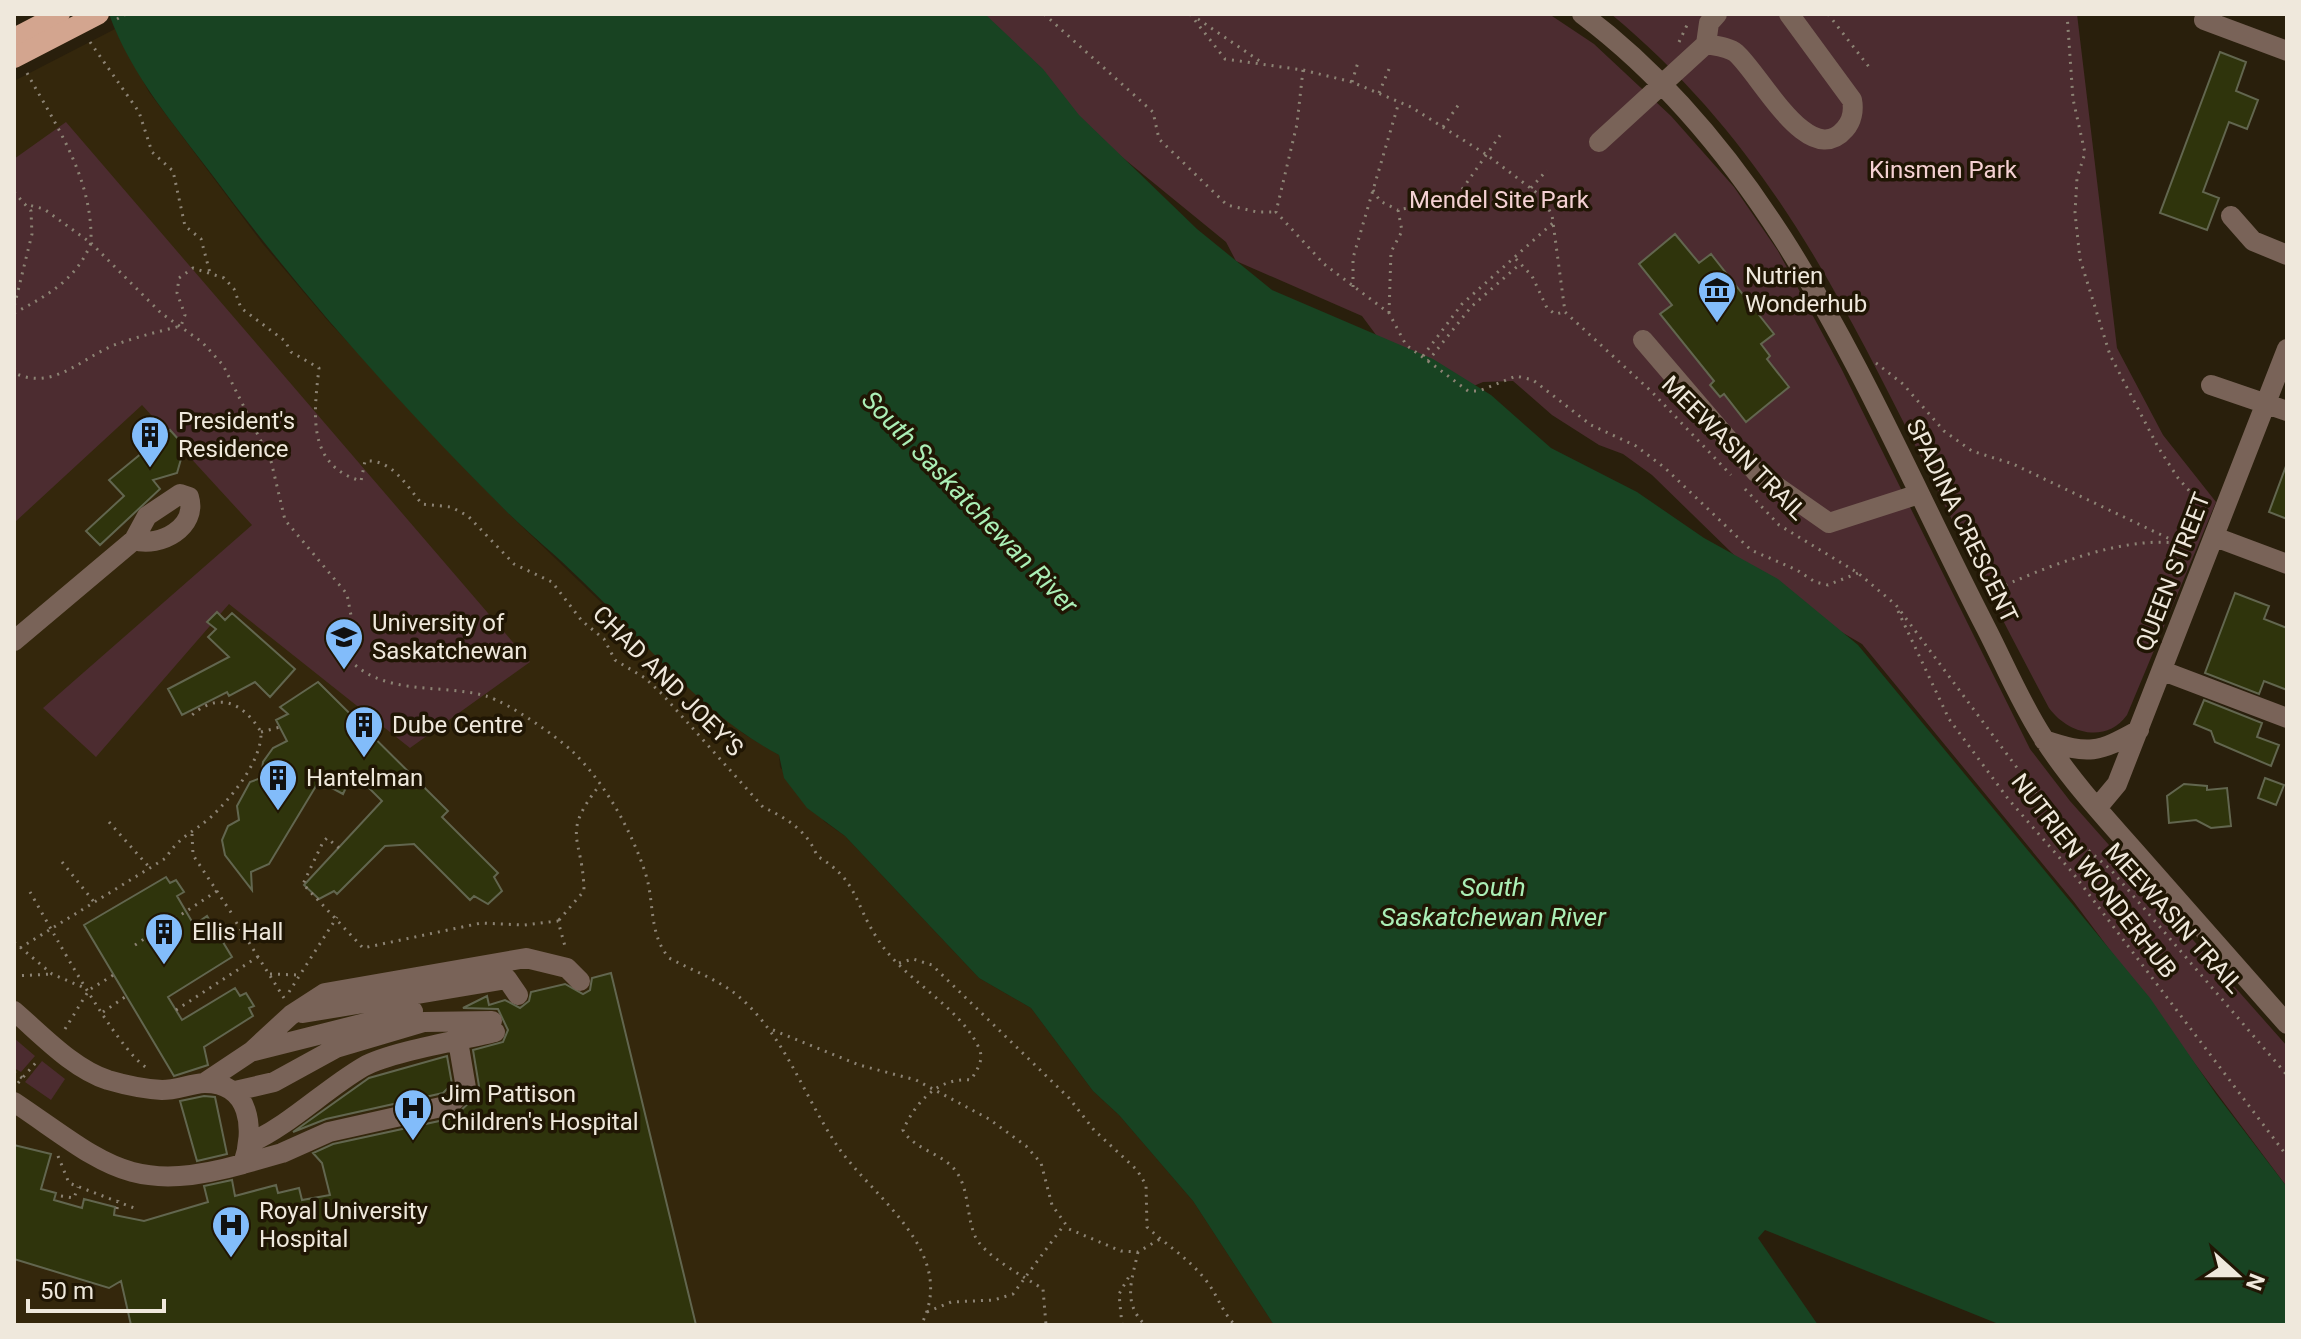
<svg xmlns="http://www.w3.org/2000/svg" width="2301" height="1339" viewBox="0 0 2301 1339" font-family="Roboto,sans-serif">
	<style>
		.built { fill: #34270c }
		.green { fill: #4c2c30 }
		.water { fill: #184322 }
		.building { fill: #2f340c; stroke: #62664f; stroke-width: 2 }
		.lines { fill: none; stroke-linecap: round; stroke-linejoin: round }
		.path { stroke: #8c8374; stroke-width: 3; stroke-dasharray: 2 6; stroke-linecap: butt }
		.minor { stroke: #796358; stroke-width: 20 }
		.major { stroke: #d3a58f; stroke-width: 20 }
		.path-bridge { stroke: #8c8374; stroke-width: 3; stroke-dasharray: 2 6; stroke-linecap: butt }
		.major-bridge { stroke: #d3a58f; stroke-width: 20 }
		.labels { text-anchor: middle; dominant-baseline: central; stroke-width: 7; stroke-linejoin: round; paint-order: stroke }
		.park-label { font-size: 24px; fill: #f5d1d3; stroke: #201604 }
		.poi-label { font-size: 24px; fill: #efe8dc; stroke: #201604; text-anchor: start }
		.street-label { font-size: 24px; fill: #efe8dc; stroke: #201604 }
		.water-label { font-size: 26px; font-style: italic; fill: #abefb6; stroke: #201604 }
	</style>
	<rect width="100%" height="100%" fill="#291f0c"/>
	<path class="built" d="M115 29 149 92 263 244 329 322 506 511 705 702 744 734 779 755 780 767 825 822 845 836 979 978 1031 1008 1093 1091 1119 1115 1193 1201 1274 1325H14V81Z"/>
	<path class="green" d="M978 14H1549L1594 44 1671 116 1734 187 1778 251 1841 368 2030 749 2070 801 2287 1046V1187L2074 902 1862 644 1771 591 1652 475 1623 454 1599 445 1552 415 1513 381 1483 382 1457 393 1382 343 1362 316 1236 261 1226 242 1068 113Z
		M1611 14H2077L2117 348 2163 435 2216 502 2127 715C2106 744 2068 734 2049 708 2004 624 1961 539 1919 453 1833 282 1762 140 1611 14Z
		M66 122 530 662 410 748 229 604 96 757 43 708 252 525 142 405 14 523V159Z
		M14 1038 35 1056 21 1072 14 1068Z
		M42 1061 65 1079 51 1100 25 1082Z"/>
	<path class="water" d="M109 14H985L1043 69 1079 115 1197 229 1272 290 1433 359 1491 395 1551 448 1637 492 1704 538 1778 579 1858 645 2150 998 2216 1094 2287 1187V1325H2001L1765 1230 1758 1238 1818 1325H1274L1193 1201 1119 1115 1093 1091 1031 1008 979 978 845 836 807 808 784 778 779 755C701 714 643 639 580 579 556 555 528 533 504 509 400 405 301 294 213 176 174 124 132 77 109 14Z"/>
	<path class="building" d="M2220 52 2246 62 2236 91 2258 100 2247 129 2229 122 2203 192 2219 198 2207 230 2160 213Z
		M1675 234 1699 263 1711 254 1774 334 1761 344 1770 356 1767 359 1789 387 1746 422 1724 394 1720 397 1710 385 1714 381 1660 314 1672 305 1639 264Z
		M170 430 189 451 181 459 177 473 153 480 160 489 100 545 86 531 124 496 109 480Z
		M2286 466 2287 467V519L2269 512Z
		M2235 593 2269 606 2264 619 2287 628V690L2264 681 2259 694 2205 673Z
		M217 612 225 620 232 613 295 669 270 697 255 682 229 696 227 692 182 715 168 689 229 657 208 637 216 629 207 622Z
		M318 682 448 811 442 817 498 873 494 877 502 891 488 904 474 896 470 900 414 844 385 846 337 894 334 891 319 899 304 885 382 801 353 772 343 794 319 781 269 864 251 872 252 890 225 855 222 840 228 826 239 820 237 806 250 782 261 778 263 762 273 748 287 741 276 720 288 714 280 707Z
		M2204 700 2262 723 2257 737 2279 745 2271 766 2215 742 2211 731 2194 724Z
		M2265 778 2284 785 2276 805 2258 798Z
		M2184 784 2207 786V790L2227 788 2231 826 2211 828 2196 820 2169 823 2167 796Z
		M166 877 170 883 176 880 184 892 177 896 194 925 207 916 232 957 168 997 182 1020 235 988 240 996 246 993 254 1006 249 1008 253 1016 204 1047 208 1065 174 1076 84 925Z
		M611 973 696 1325H131L121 1281 109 1288 14 1259V1145L51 1154 41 1189 56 1193 54 1200 82 1208 84 1199 115 1207 114 1215 144 1221 208 1202 204 1186 232 1180 235 1196 276 1185 278 1193 299 1188 302 1200 330 1195 322 1163 313 1153 333 1144 453 1118 476 1096 479 1086 473 1050 503 1042 508 1030 498 1009 463 1008 487 996 489 1005 505 1000 520 1008 529 1001 531 992 565 984 583 994 590 990 592 978Z
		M447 1056 452 1084 443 1093 326 1119 293 1132 369 1078Z
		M204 1096 215 1097 227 1154 197 1161 180 1101Z"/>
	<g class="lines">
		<path class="path" d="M1044 14 1153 112 1159 139 1227 205 1257 212H1276
			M1190 14 1225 59 1303 70 1352 82 1411 107 1487 155 1541 196 1552 215 1565 312 1652 392 1731 475
			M1828 14 1869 67
			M2067 14 2073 99 2085 153 2077 178 2075 213 2080 259 2110 355 2158 447 2178 478 2206 510
			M1198 19 1264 64
			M90 42 139 112 152 152 173 171 185 226 201 239 210 273
			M1679 42 1688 23
			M1303 70 1297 124 1276 212 1324 264 1389 313 1406 345 1428 361 1471 307 1520 264
			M27 73C57 127 93 179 91 243L161 313 202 342 223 365 271 461 285 520 347 594 352 621 348 658C383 697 440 683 486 696 509 703 555 735 573 752 605 783 631 830 645 872 655 901 648 933 669 958 697 973 726 982 748 1005 788 1045 805 1097 836 1144 870 1196 960 1251 921 1325
			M1352 82 1359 59
			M1379 93 1389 69
			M1443 127 1459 104
			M1531 188 1547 170
			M1373 190 1380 201 1398 210
			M14 192 31 211 32 234 14 307
			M1516 259 1532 276 1547 308 1555 314 1565 312
			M1353 287V258L1399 102
			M14 313C47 296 77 279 91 243L44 209 25 204
			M1389 313 1391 252 1402 231 1398 210 1456 198 1501 134
			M1423 356 1462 304 1554 222
			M1428 361 1468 391H1479L1516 376 1533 380 1591 425 1636 446 1665 468 1751 550 1797 570 1815 582 1828 585 1858 573
			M1876 363 1903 384 1944 431 1972 451 2013 464 2174 541
			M14 368 17 374C56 391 85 354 120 343 140 336 161 331 181 326L185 315 177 293 179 278 193 268 224 278 234 289 241 308 285 341 291 352 319 368C314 413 306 465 361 481L365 461C392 459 406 485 422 504L451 507 468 516 514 564 552 582 582 621 604 639 615 660 645 678 662 694 763 807C786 818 808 831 817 856 858 880 854 903 877 938 902 979 958 1005 978 1046 985 1059 978 1068 971 1080 938 1077 916 1102 903 1130 914 1151 947 1153 959 1176 969 1194 967 1218 975 1236 983 1255 1026 1278 1043 1289L1046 1325
			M1745 489 1779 525 1858 573 1896 605 2038 796 2073 837 2111 870 2287 1075
			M1991 592C2041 568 2135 530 2190 546
			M1898 611 1949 719 2009 800 2072 872 2287 1156
			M261 732 280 727
			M109 822 149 867
			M192 834 193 855 232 914
			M339 848 327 838 323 842 303 884 363 948 481 923 524 925 558 921 566 950
			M62 862 94 902
			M30 892C52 930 116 1049 147 1068
			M559 920 584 891C583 836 560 836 599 786
			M236 922 284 998
			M14 942 52 974 87 989
			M135 945 217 891
			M20 948 166 858C178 837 194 832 211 817 231 798 262 761 261 732 243 702 217 690 189 718
			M899 963 913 959 932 965 1069 1098 1094 1130 1137 1170 1146 1185 1147 1227C1165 1244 1188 1258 1204 1278 1217 1293 1221 1311 1235 1325
			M270 974 298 975
			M14 976 52 974
			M289 992 337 917
			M176 1010 259 956
			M103 1012 125 997
			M65 1029 89 990 115 974
			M773 1030 859 1065 916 1080 989 1119 1026 1146 1041 1163 1052 1205 1069 1229 1121 1251 1138 1252 1160 1239
			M14 1072 22 1078
			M18 1083 39 1059
			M58 1156 69 1183 134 1208
			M61 1196 74 1198 78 1187
			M117 1209 118 1200
			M1138 1252C1132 1280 1122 1302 1145 1325
			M927 1312 951 1302 994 1300 1013 1294 1064 1225
			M1122 1325 1119 1294 1131 1273"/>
		<path class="minor" d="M1582 14C1785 167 1873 409 1986 628 2005 665 2021 704 2044 739 2073 784 2111 824 2146 864 2193 918 2240 971 2287 1024
			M2204 20 2287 51
			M1706 44C1716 46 1729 47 1736 53 1761 75 1809 171 1845 129 1852 121 1854 110 1852 100L1789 14
			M1599 142 1706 44 1709 23 1717 14
			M2231 216 2253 241 2287 255
			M1643 340 1756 472 1829 523 1919 494
			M2211 385 2287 411
			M2215 537 2287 564
			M14 641 134 540 147 516 180 494 189 497C198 527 160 548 134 540
			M2163 671 2287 718
			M2044 740C2089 755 2098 753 2139 730
			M2097 808 2117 784 2287 349
			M14 1011C42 1035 72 1068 108 1080 125 1085 144 1089 162 1090 176 1090 190 1084 204 1083 251 1082 255 1130 243 1164 128 1196 105 1163 14 1102
			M303 1013 507 979 518 995
			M254 1051 413 1011
			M204 1083 252 1051 291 1015 325 993 526 958 567 968 580 981
			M235 1091 274 1082 336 1048 424 1022 492 1021
			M250 1143C291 1124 324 1090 363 1067 389 1052 462 1040 495 1032
			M243 1164 282 1153 329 1132 450 1105 466 1088 458 1041"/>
		<path class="major" d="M14 38 60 14"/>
		<path class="path-bridge" d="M117 19 126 14"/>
		<path class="major-bridge" d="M14 58 99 14"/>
	</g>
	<defs>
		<symbol id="museum-pin" viewBox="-11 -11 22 30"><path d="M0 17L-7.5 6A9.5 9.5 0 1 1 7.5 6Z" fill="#82bcfa" stroke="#201604"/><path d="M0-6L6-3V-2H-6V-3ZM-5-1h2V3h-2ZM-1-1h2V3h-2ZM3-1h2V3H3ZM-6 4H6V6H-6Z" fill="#111"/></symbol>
		<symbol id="building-pin" viewBox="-11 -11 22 30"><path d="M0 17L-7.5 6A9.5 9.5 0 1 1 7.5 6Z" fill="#82bcfa" stroke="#201604"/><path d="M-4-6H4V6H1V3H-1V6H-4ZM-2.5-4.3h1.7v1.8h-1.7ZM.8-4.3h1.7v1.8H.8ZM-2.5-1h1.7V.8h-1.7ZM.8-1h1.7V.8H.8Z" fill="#111"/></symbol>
		<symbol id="university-pin" viewBox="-11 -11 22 30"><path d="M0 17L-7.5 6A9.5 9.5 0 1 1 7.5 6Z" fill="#82bcfa" stroke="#201604"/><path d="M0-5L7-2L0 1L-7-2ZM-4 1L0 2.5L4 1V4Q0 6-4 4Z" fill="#111"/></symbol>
		<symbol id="hospital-pin" viewBox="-11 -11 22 30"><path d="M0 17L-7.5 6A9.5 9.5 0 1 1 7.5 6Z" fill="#82bcfa" stroke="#201604"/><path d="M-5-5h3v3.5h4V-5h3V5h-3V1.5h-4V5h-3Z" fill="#111"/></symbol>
	</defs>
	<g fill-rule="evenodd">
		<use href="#museum-pin" x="1695" y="268" width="44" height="60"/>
		<use href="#building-pin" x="128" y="413" width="44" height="60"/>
		<use href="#university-pin" x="322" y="615" width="44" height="60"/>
		<use href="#building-pin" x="342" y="703" width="44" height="60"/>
		<use href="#building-pin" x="256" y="756" width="44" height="60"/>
		<use href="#building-pin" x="142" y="910" width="44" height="60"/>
		<use href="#hospital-pin" x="391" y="1086" width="44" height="60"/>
		<use href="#hospital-pin" x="209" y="1203" width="44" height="60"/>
	</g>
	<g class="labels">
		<g class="park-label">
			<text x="1943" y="170">Kinsmen Park</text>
			<text x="1499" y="200">Mendel Site Park</text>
		</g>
		<g class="poi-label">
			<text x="1745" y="276">Nutrien<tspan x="1745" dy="28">Wonderhub</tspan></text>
			<text x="178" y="421">President's<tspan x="178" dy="28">Residence</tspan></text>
			<text x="372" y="623">University of<tspan x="372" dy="28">Saskatchewan</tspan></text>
			<text x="392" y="725">Dube Centre</text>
			<text x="306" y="778">Hantelman</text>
			<text x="192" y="932">Ellis Hall</text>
			<text x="441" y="1094">Jim Pattison<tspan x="441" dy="28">Children's Hospital</tspan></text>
			<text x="259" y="1211">Royal University<tspan x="259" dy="28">Hospital</tspan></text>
		</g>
		<g class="street-label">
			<text transform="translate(1734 448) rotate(45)">MEEWASIN TRAIL</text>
			<text transform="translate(1962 521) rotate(64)">SPADINA CRESCENT</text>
			<text transform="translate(2173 572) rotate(-69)">QUEEN STREET</text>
			<text transform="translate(668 681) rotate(45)">CHAD AND JOEY'S</text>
			<text transform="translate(2094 876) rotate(52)">NUTRIEN WONDERHUB</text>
			<text transform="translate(2174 918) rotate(48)">MEEWASIN TRAIL</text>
		</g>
		<g class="water-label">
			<text transform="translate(970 502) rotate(46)">South Saskatchewan River</text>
			<text x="1493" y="887">South<tspan x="1493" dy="30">Saskatchewan River</tspan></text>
		</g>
	</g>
	<rect width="2301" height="1339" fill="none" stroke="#efe8dc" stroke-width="32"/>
	<g transform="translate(2237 1275) rotate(111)" stroke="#201604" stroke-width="6" paint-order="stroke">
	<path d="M0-6L14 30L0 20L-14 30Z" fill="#efe8dc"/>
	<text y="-12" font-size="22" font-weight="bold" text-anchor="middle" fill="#efe8dc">N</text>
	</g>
	<path d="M28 1299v12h136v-12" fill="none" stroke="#efe8dc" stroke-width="4"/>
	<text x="40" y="1299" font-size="24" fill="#efe8dc" stroke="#201604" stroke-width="6" paint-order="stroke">50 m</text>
</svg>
